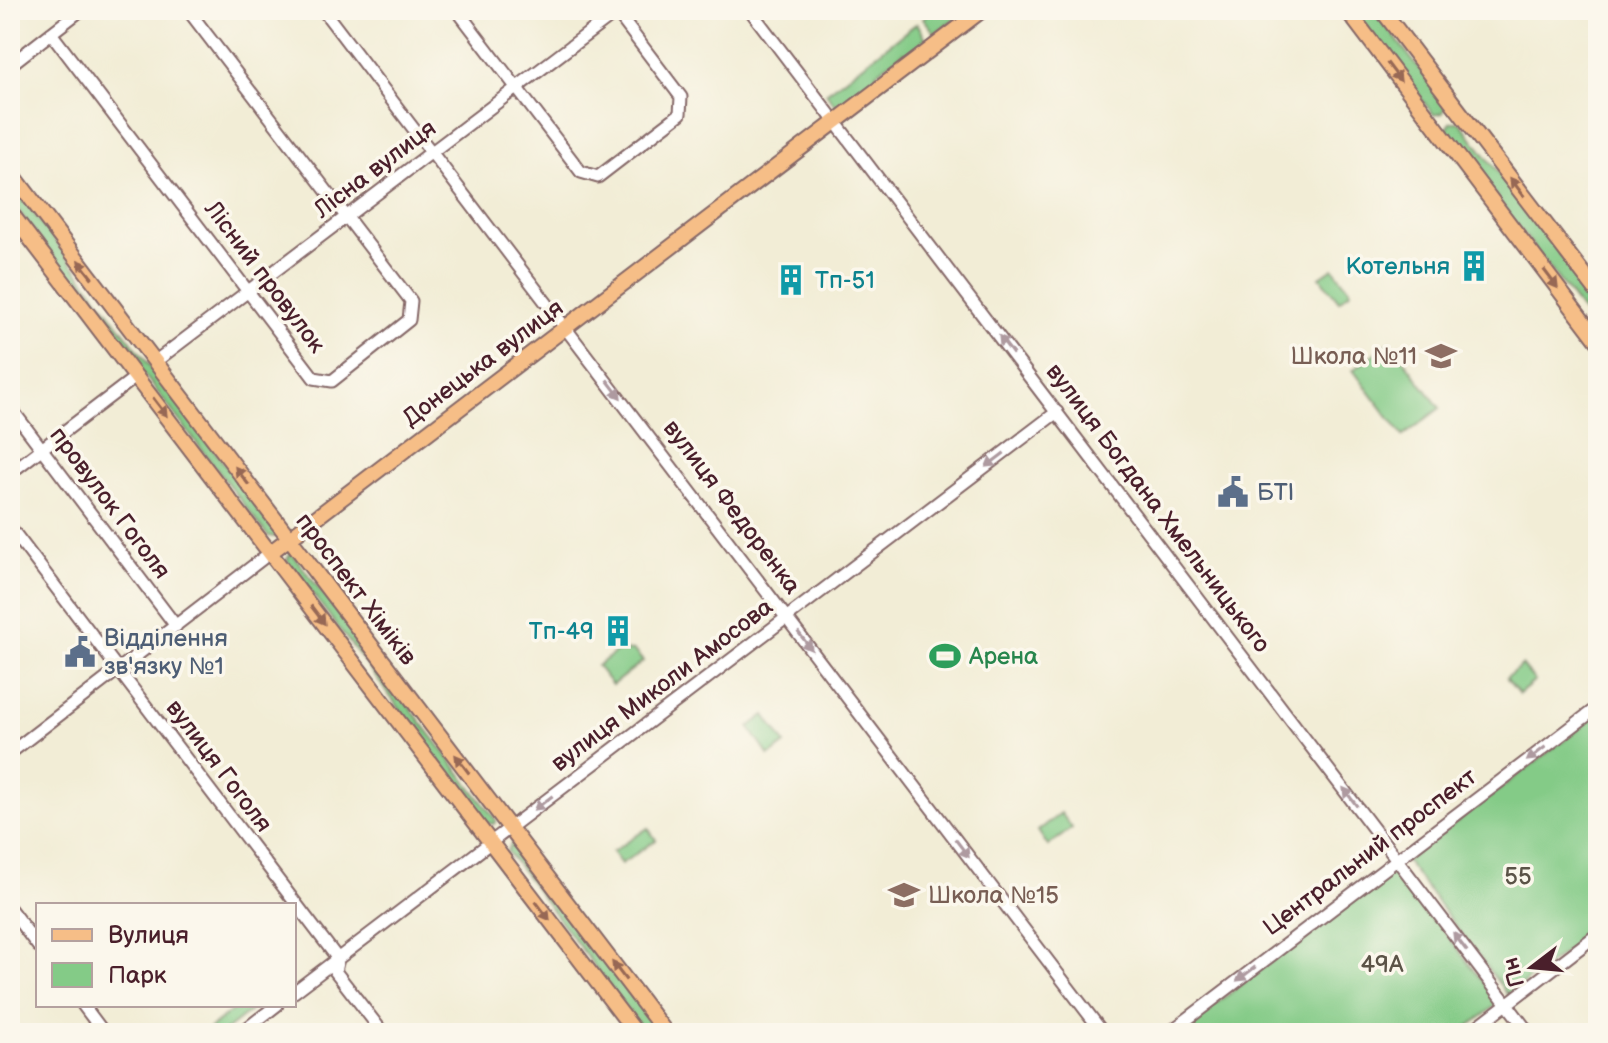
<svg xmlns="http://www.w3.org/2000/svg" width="1608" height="1043" viewBox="0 0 1608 1043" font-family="'Balsamiq Sans',sans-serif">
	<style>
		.green { fill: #84cb87; stroke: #677559; stroke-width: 2 }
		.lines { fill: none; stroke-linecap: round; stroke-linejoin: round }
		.minor-casing { stroke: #856767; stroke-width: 15 }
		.major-casing { stroke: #856767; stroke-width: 18 }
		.minor { stroke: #fff; stroke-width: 11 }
		.major { stroke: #f6be87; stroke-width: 14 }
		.oneway { fill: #976754 }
		.oneway2 { fill: #ae9aa0 }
		.labels { text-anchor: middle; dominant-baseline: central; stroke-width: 7; stroke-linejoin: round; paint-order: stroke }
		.street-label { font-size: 24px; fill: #4a1f2b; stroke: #fbf7ec }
		.culture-label { font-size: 24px; fill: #0d838f; stroke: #fbf7ec; text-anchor: end }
		.education-label { font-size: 24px; fill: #785e54; stroke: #fbf7ec; text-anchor: end }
		.service-label { font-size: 24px; fill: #4e5e75; stroke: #fbf7ec; text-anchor: start }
		.leisure-label { font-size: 24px; fill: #27864d; stroke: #fbf7ec; text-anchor: start }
		.park-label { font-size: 24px; fill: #5b5347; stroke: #fbf7ec }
	</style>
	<rect width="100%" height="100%" fill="#fbf7ec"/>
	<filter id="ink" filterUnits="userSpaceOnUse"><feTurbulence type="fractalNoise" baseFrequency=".0125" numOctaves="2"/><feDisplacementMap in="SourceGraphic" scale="16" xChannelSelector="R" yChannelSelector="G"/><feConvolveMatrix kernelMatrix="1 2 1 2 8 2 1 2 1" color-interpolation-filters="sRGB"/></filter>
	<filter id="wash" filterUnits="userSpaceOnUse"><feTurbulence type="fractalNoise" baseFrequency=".006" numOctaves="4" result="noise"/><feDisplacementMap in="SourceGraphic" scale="32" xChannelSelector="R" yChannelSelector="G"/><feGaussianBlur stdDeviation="1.8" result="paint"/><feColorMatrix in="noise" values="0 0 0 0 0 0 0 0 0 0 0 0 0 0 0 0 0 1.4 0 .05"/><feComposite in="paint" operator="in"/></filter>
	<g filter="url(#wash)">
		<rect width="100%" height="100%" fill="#f2edd6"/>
		<path class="green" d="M934 10H966L935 33 923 18Z
			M1353 10H1374L1446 104 1443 113 1434 115Z
			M917 23 928 42 909 57 904 52 876 73 879 79 839 110 826 93Z
			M1451 122H1460L1598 304V332L1446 131Z
			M10 182 277 533 275 537 268 536 10 200Z
			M1333 268 1351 291 1339 301 1320 277Z
			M1390 342 1440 408 1403 436 1353 370Z
			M291 552 496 820 494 824 486 823 287 560Z
			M619 650 634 651 643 661 612 685 597 666Z
			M1522 665 1535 681 1519 694 1506 678Z
			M1598 714V927L1508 995 1406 861Z
			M765 715 785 744 769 756 749 727Z
			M1061 813 1072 828 1048 846 1038 831Z
			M648 828 656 840 621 864 612 852Z
			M512 843 516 844 659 1033H645L507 851Z
			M1395 867 1499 1003 1460 1033H1178Z
			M239 1005H245L250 1011 222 1033H209V1029Z"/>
	</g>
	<g filter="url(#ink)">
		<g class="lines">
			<defs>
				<path id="minor" d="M323 10 1103 1033
					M457 10 581 172 598 177 680 114 681 97 615 10
					M750 10 1529 1033
					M51 33 314 378 332 381 409 320 411 301 188 10
					M10 65 81 10
					M156 361 619 10
					M10 407 176 626
					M10 473 137 376
					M10 527 338 959 335 971 383 1033
					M10 753 271 552
					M10 909 38 946
					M294 992 1057 412
					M83 1005 104 1033
					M241 1033 277 1005
					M1169 1033 1598 707
					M1469 1033 1598 934"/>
				<path id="major" d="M1347 10 1598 341
					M1382 10 1598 293
					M10 171 666 1033
					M10 212 636 1033
					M271 552 982 10"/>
			</defs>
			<use href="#minor" class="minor-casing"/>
			<use href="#major" class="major-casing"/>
			<use href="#minor" class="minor"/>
			<use href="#major" class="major"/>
		</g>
		<defs><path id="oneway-solid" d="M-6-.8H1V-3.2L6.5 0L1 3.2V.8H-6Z" transform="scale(2)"/></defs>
		<g class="oneway">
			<use href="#oneway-solid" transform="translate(1394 72) rotate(53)"/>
			<use href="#oneway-solid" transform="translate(1517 187) rotate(-127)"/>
			<use href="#oneway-solid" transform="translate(85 269) rotate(-128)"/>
			<use href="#oneway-solid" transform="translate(1551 279) rotate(53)"/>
			<use href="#oneway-solid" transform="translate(160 407) rotate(53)"/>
			<use href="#oneway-solid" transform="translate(242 476) rotate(-127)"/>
			<use href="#oneway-solid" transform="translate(318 615) rotate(53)"/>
			<use href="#oneway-solid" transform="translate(462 764) rotate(-127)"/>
			<use href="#oneway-solid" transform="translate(543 911) rotate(53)"/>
			<use href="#oneway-solid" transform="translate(619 971) rotate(-127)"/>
		</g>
		<g class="oneway2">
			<use href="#oneway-solid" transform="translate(1006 345) rotate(-127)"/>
			<use href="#oneway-solid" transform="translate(614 389) rotate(53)"/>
			<use href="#oneway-solid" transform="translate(995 460) rotate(143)"/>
			<use href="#oneway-solid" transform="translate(805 641) rotate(53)"/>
			<use href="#oneway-solid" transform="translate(1536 754) rotate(143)"/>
			<use href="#oneway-solid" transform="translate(1350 797) rotate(-127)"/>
			<use href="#oneway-solid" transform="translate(543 803) rotate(143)"/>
			<use href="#oneway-solid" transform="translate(962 848) rotate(53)"/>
			<use href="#oneway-solid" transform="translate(1460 942) rotate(-127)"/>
			<use href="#oneway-solid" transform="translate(1246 974) rotate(143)"/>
		</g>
	</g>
	<defs>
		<symbol id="building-bare" viewBox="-9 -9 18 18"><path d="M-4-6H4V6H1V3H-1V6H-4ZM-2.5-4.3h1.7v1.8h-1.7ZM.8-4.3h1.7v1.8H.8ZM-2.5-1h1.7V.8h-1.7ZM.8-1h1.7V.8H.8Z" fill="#0f9aa8" stroke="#fbf7ec" stroke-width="2.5" paint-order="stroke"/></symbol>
		<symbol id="school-bare" viewBox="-9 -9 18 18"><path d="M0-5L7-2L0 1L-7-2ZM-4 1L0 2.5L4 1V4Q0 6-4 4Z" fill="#8d6e63" stroke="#fbf7ec" stroke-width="2.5" paint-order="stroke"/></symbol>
		<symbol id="civic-bare" viewBox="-9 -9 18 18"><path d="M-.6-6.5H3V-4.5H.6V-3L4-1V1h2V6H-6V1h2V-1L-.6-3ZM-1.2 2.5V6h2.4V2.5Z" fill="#5c6f8a" stroke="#fbf7ec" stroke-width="2.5" paint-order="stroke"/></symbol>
		<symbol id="stadium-bare" viewBox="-9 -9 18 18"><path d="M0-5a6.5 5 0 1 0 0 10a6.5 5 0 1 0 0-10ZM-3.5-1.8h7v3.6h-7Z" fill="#2e9e5b" stroke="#fbf7ec" stroke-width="2.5" paint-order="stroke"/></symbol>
	</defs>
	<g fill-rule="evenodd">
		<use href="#building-bare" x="1452" y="244" width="44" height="44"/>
		<use href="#building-bare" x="769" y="258" width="44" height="44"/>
		<use href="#school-bare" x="1419" y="334" width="44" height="44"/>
		<use href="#civic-bare" x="1211" y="470" width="44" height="44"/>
		<use href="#building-bare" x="596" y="609" width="44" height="44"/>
		<use href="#civic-bare" x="58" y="630" width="44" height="44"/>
		<use href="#stadium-bare" x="923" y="634" width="44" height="44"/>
		<use href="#school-bare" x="882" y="873" width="44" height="44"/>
	</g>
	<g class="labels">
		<g class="street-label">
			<text transform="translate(375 169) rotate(-37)">Лісна вулиця</text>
			<text transform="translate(265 277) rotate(53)">Лісний провулок</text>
			<text transform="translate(483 363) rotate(-37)">Донецька вулиця</text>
			<text transform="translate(110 503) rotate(53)">провулок Гоголя</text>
			<text transform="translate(732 507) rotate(53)">вулиця Федоренка</text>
			<text transform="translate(1158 508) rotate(53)">вулиця Богдана Хмельницького</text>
			<text transform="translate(356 589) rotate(53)">проспект Хіміків</text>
			<text transform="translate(662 685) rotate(-37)">вулиця Миколи Амосова</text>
			<text transform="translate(219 766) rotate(53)">вулиця Гоголя</text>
			<text transform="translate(1370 852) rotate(-37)">Центральний проспект</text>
		</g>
		<g class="culture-label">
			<text x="1450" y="266">Котельня</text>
			<text x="815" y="280" text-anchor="start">Тп-51</text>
			<text x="594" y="631">Тп-49</text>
		</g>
		<g class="education-label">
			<text x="1417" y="356">Школа №11</text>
			<text x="928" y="895" text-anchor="start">Школа №15</text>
		</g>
		<g class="service-label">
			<text x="1257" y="492">БТІ</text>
			<text x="104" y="638">Відділення<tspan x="104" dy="28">зв'язку №1</tspan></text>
		</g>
		<g class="leisure-label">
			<text x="969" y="656">Арена</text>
		</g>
		<g class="park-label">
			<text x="1518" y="876">55</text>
			<text x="1382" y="964">49А</text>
		</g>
	</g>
	<rect width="1608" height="1043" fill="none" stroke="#fbf7ec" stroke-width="40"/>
	<rect x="36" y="903" width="260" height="104" fill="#fbf7ec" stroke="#b4a19f" stroke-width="2"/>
	<rect x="52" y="929" width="40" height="12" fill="#f6be87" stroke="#b4a19f" stroke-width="2"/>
	<text x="108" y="943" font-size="24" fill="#4a1f2b">Вулиця</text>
	<rect x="52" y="963" width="40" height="24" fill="#84cb87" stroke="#b4a19f" stroke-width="2"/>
	<text x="108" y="983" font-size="24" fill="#4a1f2b">Парк</text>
	<g transform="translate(1532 967) rotate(254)" stroke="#fbf7ec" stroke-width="6" paint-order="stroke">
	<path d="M0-6L14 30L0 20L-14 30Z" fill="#4a1f2b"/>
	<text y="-12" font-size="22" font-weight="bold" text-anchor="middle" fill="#4a1f2b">Пн</text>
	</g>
</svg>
